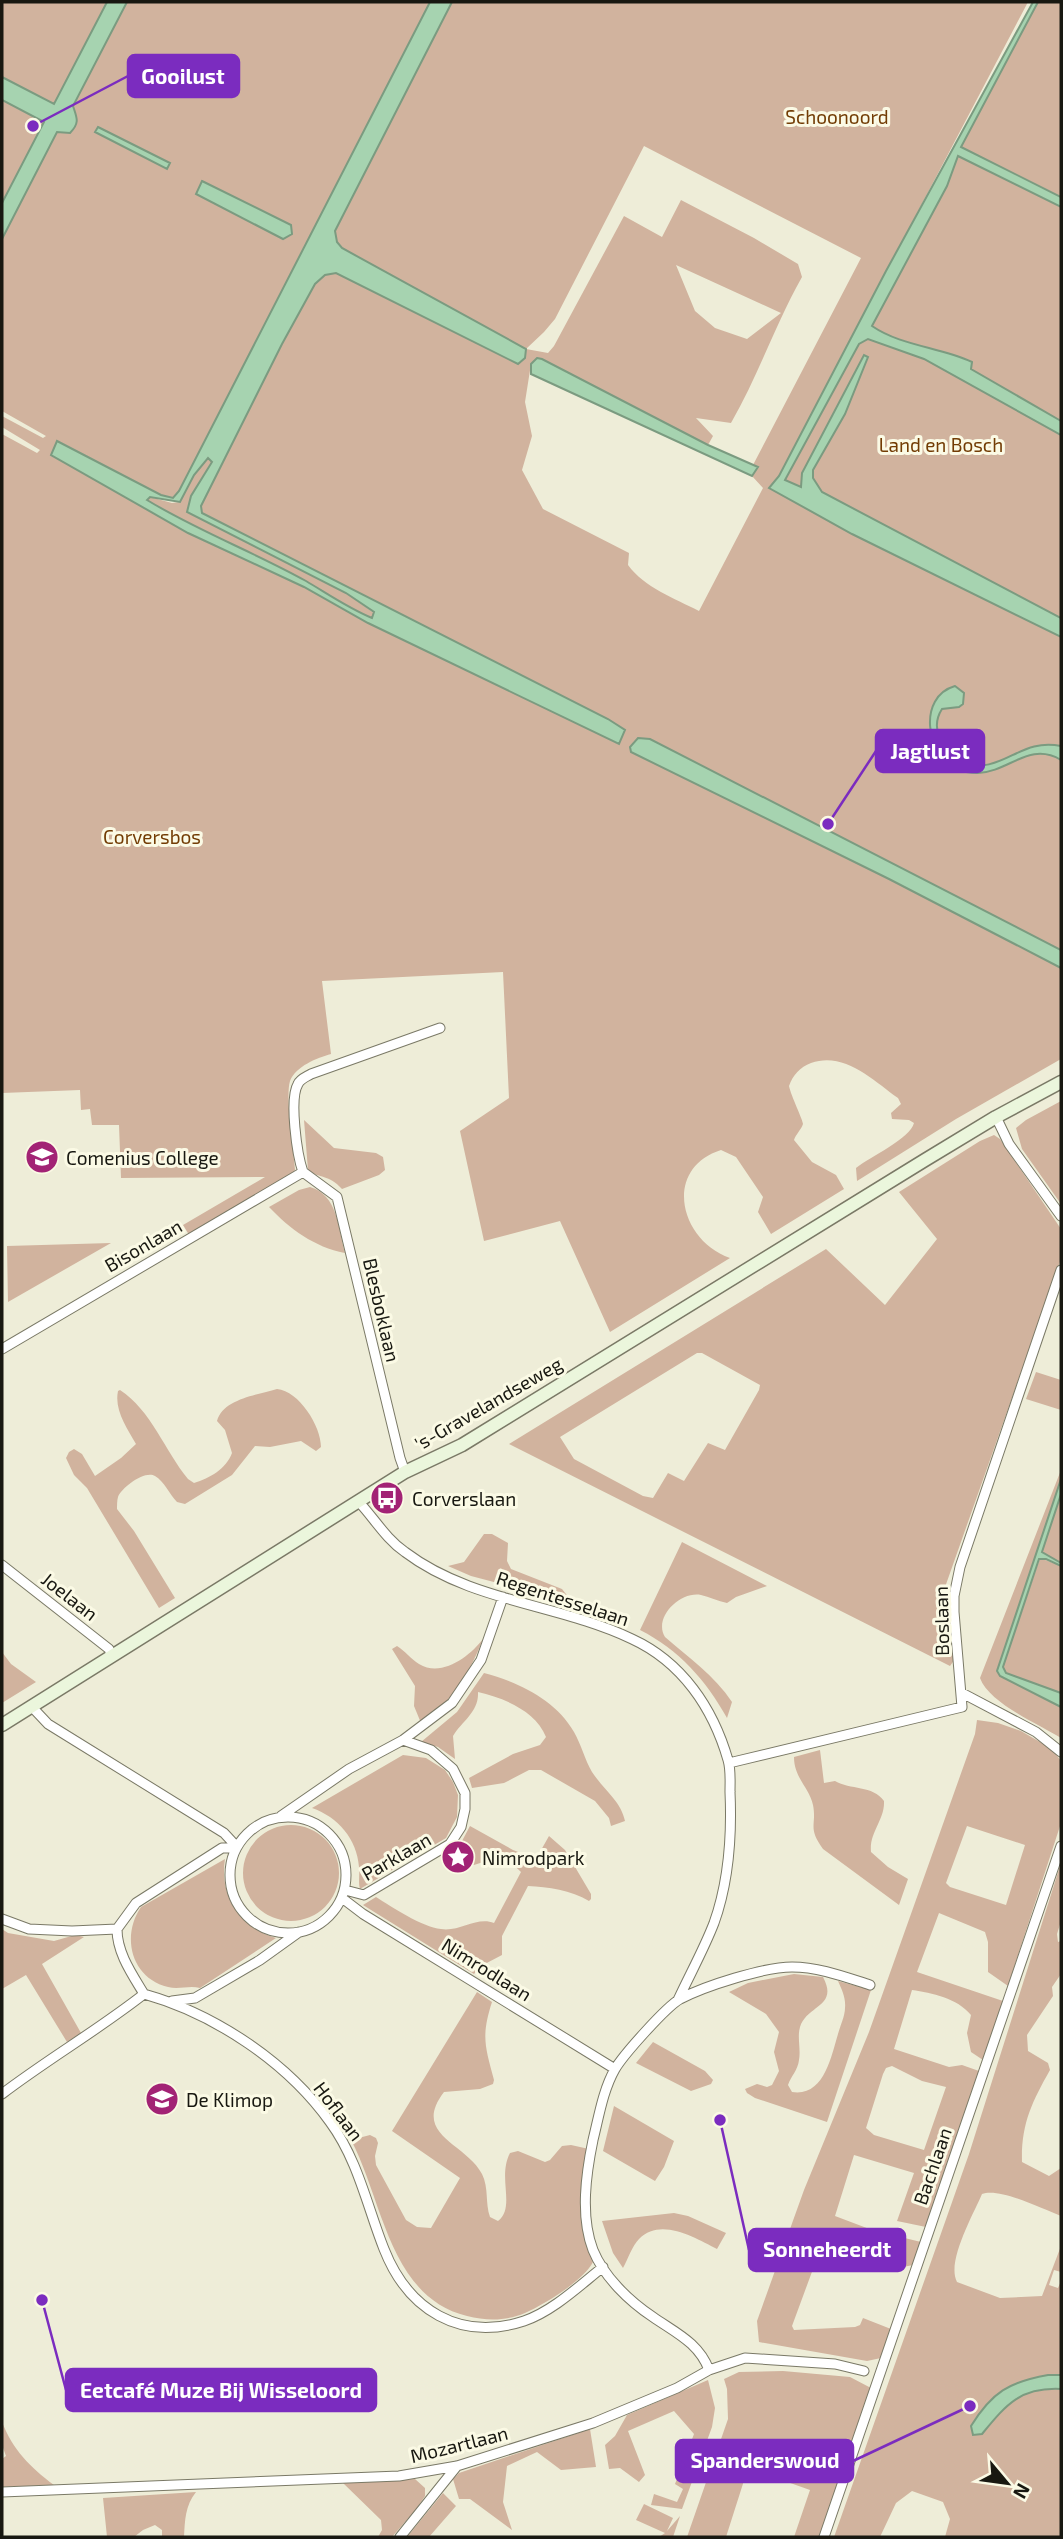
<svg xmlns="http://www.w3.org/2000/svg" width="1063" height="2539" viewBox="0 0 1063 2539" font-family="'Exo 2',sans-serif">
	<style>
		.green { fill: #d1b39e; fill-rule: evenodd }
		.water { fill: #a6d3b0; stroke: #7b9b80; stroke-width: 2; fill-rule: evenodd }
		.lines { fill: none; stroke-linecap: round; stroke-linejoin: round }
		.street-casing { stroke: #7a7966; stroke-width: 11 }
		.secondary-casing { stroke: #7a7966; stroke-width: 15 }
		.street { stroke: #fff; stroke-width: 9 }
		.secondary { stroke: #ebf6dc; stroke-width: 12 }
		.labels { text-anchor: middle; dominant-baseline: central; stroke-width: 6; stroke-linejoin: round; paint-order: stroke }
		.park-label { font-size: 19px; fill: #723c04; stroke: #fbfae5 }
		.poi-label { font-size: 19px; fill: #181811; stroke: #fbfae5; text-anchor: start }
		.street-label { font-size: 19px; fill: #181811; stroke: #fbfae5 }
		.leader { fill: none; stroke: #7b2cbf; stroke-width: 2.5 }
		.callout-dot { fill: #7b2cbf; stroke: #fbfae5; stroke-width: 2.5 }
		.callout { fill: #7b2cbf; stroke: #7b2cbf; stroke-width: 2.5 }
		.callout-label { font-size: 21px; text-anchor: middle; font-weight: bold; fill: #fff }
	</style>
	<rect width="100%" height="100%" fill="#eeedd8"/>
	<path class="green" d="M2 2H430L179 491 173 498 161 495 58 441 144 506 188 533 304 587 368 623 625 730 608 719 202 514 201 506 282 344 315 284 325 275 336 273 342 248 337 242 335 232 452 2H1028L779 476 784 480 1037 2H1061V1059L956 1119 857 1181 856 1168C871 1156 910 1139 914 1123L909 1120 892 1119 891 1113 901 1104 898 1098C873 1080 844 1051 811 1063 800 1067 793 1075 789 1086 791 1096 803 1120 803 1124 801 1130 796 1134 794 1140L812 1162 836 1175 844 1189 771 1234 758 1212 763 1197 736 1157 721 1150C662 1169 680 1241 730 1258L610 1332 560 1221 484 1241 460 1131 509 1098 503 972 322 981 331 1054C317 1058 296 1066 290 1081 285 1097 294 1151 295 1170L292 1177 191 1238 183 1225 265 1177 121 1178 119 1125H92L90 1109 81 1110 80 1090 2 1093V434L37 453 40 450 2 427V416L43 438 46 436 2 411ZM644 146 861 258 753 465 757 468 752 476 763 488 699 611C674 598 645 588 628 565L629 553 543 509 522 470 532 436 525 402 531 364 537 358 542 359 708 445 713 436 696 418 731 423C758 376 775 325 802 277L798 264 754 238 681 200 662 237 624 216 554 346 548 353 526 349 544 332 555 319ZM676 265 781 313 747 339 715 328 695 311Z
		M207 458 212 461 191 496 187 512 346 593 374 613 372 618 331 598 307 582 182 520 147 500 150 497 172 503 179 502 194 475Z
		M1061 1101V1204L1022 1149 1016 1128 1026 1120Z
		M304 1120 334 1148 376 1153 383 1157 385 1170 379 1175 342 1189C329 1174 319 1179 308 1170Z
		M994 1135 1000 1139 1061 1229V1259L944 1590C936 1620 944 1631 955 1659L950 1666 509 1444 826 1249 885 1305 937 1239 899 1192 980 1141ZM697 1353H702L760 1385 759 1390 725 1450 708 1443 684 1481 668 1473 653 1498 643 1496 574 1459 560 1437Z
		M310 1187C338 1195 338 1228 345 1253 314 1247 290 1229 269 1207L299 1190Z
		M111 1243 8 1302V1303L7 1246Z
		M1036 1372 1061 1380V1410L1026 1399Z
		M277 1389C299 1391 321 1426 321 1447L316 1451 301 1441 270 1447 255 1446 232 1475 185 1504 177 1502C170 1495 164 1481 155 1476 145 1470 122 1487 118 1497 117 1500 117 1506 117 1509L134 1531 175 1598 159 1608 87 1488 74 1475 66 1458 69 1452 74 1449 82 1454 95 1476 121 1458 136 1444C127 1428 114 1410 118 1391L120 1390C151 1410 165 1451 188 1479L194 1483C210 1478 226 1469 232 1453L225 1430 217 1421C223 1399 257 1395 277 1389Z
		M1061 1470V1479L997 1671 1000 1676 1061 1707V1738C1038 1724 989 1703 980 1678Z
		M1061 1494V1563L1041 1553Z
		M484 1534H492L508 1543 507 1561 511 1569 562 1589 573 1603 471 1576 448 1566 464 1562Z
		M682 1542 767 1586 736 1597 727 1603C718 1601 709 1597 701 1595 680 1591 653 1618 665 1637 688 1657 715 1676 732 1702L727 1718C706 1680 679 1650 640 1630Z
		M1040 1558 1061 1566V1693L1006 1673 1003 1667Z
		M483 1639C470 1672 452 1703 421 1723L414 1706 415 1686 392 1649 397 1646C405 1651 411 1659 419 1664 442 1678 470 1656 483 1639Z
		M2 1652 11 1664 36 1682 2 1703Z
		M484 1673C518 1682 556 1700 574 1732 581 1744 585 1760 592 1772 603 1789 621 1801 625 1821L611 1826 609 1818 595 1801 541 1770H529L504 1783 472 1788 469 1778 513 1754 540 1745 546 1737C536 1711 504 1698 478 1692 479 1712 462 1721 453 1736L455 1759 438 1747 421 1742 457 1712Z
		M977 1720 998 1723 1021 1731 1052 1749 1061 1761V1823L1008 1986 988 1972V1942L985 1932 939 1913 917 1972 1003 2001 983 2060 971 2052 967 2033 971 2015C957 1998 932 1993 912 1990L894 2049 949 2067 962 2065 979 2071 926 2227 897 2221 914 2173 854 2155 835 2216 872 2230 921 2242 913 2265 898 2268 888 2266 885 2260 887 2246 875 2240 831 2229 827 2231 792 2326 794 2330 855 2327 860 2325 863 2318 891 2329 881 2358 867 2361 759 2342 757 2321 804 2190 869 2032 975 1734ZM967 1826 1025 1845 1006 1905 950 1887 946 1883ZM892 2066 922 2081 946 2087 924 2150 874 2135 866 2128 883 2074 886 2068Z
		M820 1750 824 1783 835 1781C850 1790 873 1785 884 1801 885 1820 869 1832 871 1852L888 1867 908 1879 899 1905 823 1849C807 1827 817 1825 813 1805 809 1787 794 1778 794 1757Z
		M403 1755 426 1758 445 1770 453 1782 458 1795 457 1817 446 1838 360 1889C358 1882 360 1874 359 1867 357 1839 338 1817 312 1808Z
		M243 1873a48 48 0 1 1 96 0a48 48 0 1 1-96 0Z
		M470 1826 513 1850 536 1859 549 1836 565 1850 591 1894V1899L589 1901C571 1890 548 1887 528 1886L502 1936V1955L481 1966 474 1974 363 1905 376 1897C392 1907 422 1927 441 1929 460 1932 477 1916 494 1923L521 1872C505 1855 492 1859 474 1865L456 1858 451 1852 462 1841Z
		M225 1859C219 1896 240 1928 276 1938L200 1988C189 1985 179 1990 168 1987 131 1978 121 1936 141 1907Z
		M1061 1863V1921L1057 1934 1058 1942 1061 1941V1974L1052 1987 1053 1996 1027 2035 1028 2051 1048 2063 1050 2070C1032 2102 1021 2124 1022 2162L1049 2176 1061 2168V2216C1043 2209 999 2187 982 2194 974 2213 946 2262 957 2282L1000 2298 1042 2296 1061 2246V2272L1054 2270 1049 2285 1058 2288 1061 2281V2537H945L950 2519 943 2502 912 2491 896 2503 880 2537H834L969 2154Z
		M2 1929 8 1933 54 1941 75 1935 84 1937 42 1964 81 2033 67 2042 26 1975 2 1989Z
		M794 1974 823 1977C839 2007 807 2005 800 2027 797 2037 801 2049 799 2060 798 2070 791 2076 788 2085L792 2092C824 2097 831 2057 838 2034 840 2026 845 2016 845 2008 846 1998 842 1990 838 1981L871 1990 827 2122 755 2098 747 2093 745 2089 757 2084 767 2087 772 2085 779 2071 774 2052 779 2032 766 2014 729 1992 748 1983Z
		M477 1992 492 2002C481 2036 485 2046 494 2080L493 2084 480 2089 444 2092C411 2135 466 2143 482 2174 489 2188 485 2203 490 2217L498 2221C516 2207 497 2178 510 2153L518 2151 545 2162 550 2160 562 2146 571 2145 589 2149 586 2231 593 2262C583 2281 545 2304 525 2313 506 2321 487 2321 467 2316 389 2297 383 2200 351 2140L370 2135 376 2138 378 2143 375 2156 376 2165 406 2220 417 2227 431 2228 460 2178 392 2131Z
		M653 2042 705 2071 713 2080 711 2084 691 2091 636 2063Z
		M614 2106 674 2141 664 2167 655 2181 603 2151Z
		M674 2213 688 2216 726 2233 717 2249C695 2238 661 2217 639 2239 632 2246 628 2259 623 2268L613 2253 602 2221Z
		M219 2369 240 2381 232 2394 211 2382Z
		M783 2371 850 2377 871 2388 820 2537H794L810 2490 748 2468 726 2537H687L728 2419 727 2389 724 2379 739 2372Z
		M708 2380 715 2408 712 2427 682 2509 651 2505 654 2494 677 2502 683 2489 675 2484 694 2434 674 2411 628 2431 645 2475 639 2482 620 2468 609 2469 605 2445 615 2436 627 2415Z
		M2 2422C13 2450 30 2467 54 2485L2 2487V2459L6 2456 2 2445Z
		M590 2429 596 2467 561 2470 537 2452 507 2466 503 2502 512 2530 470 2499H459L453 2479 459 2473Z
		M415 2479 425 2488V2496L417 2508 392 2537H378L382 2530 381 2520 343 2483Z
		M196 2492C185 2506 185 2520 184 2537H162V2530L155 2525 143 2530 134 2537H107L103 2498Z
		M443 2493 456 2506 429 2537H407Z
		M644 2504 673 2518 667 2531 680 2516 673 2537H659L665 2533 636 2520Z"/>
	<path class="water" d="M107 2H127L73 106C77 118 80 123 70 133L57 132 2 239V203L44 122 2 100V77L54 104Z
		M430 2H452L335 231 337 242 342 248 526 349 525 358 518 364 336 273 325 275 315 284 282 344 201 506 202 513 608 719 625 730 619 744 368 623 304 587 188 533 51 455 57 441 161 495 173 498 179 491ZM208 458 212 462 191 496 187 512 346 593 374 612 372 618C348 608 328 594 306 581 254 552 198 531 147 500L150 497 180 502 194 475Z
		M1033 2H1038L961 147 1061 197V207L958 156 947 186 872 326C901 346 940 347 972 362L971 369 1061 421V435L924 359 868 339 859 344 785 480 801 487 802 473 864 355 868 357 845 414 813 470V478L822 492 1061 618V637L852 534 769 488 779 476 886 271Z
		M98 127 170 163 167 169 95 132Z
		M202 181 291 225 292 234 283 239 196 194Z
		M537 358 542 359 708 445 758 467 752 476 531 374V364Z
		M955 686 964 693 963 704 959 707 942 709C929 729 943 749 959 763 1004 776 1018 737 1061 746V760C1029 741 1009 772 978 773 972 773 963 772 957 769 926 755 917 697 955 686Z
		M638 738 650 739 1061 950V968L889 879 631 752 630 747Z
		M1061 1479V1494L1042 1552 1061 1563V1566L1046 1559H1039L1003 1667 1006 1673 1061 1693V1707L1000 1676 997 1671Z
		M1048 2375H1061V2389C1020 2387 1006 2405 982 2434L973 2435 971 2426C992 2392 1009 2382 1048 2375Z"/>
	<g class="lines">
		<defs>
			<path id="street" d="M996 1117 1009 1144 1061 1216
				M303 1172 337 1197 400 1458 405 1472
				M303 1172C297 1155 289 1099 298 1084 300 1079 306 1077 311 1074L440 1028
				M2 1349 303 1172
				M358 1501C374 1518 386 1539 405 1552 471 1602 559 1604 632 1639 682 1662 713 1708 728 1760 731 1770 730 1781 730 1792 732 1836 729 1881 714 1923 704 1949 690 1974 678 2000
				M2 1565 109 1649 112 1657
				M962 1693 1036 1732 1061 1752
				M32 1707 48 1724 224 1833 237 1847
				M729 1763 962 1707 954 1612V1596L960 1567 1061 1270
				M281 1816 349 1769 403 1740 452 1703 481 1660 503 1597
				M230 1875a58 58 0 1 1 116 0a58 58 0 1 1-116 0Z
				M345 1890 364 1895 450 1844 461 1827 465 1809V1793L453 1769 431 1750 403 1740
				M342 1898 363 1914 615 2069
				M2 1919 29 1929 72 1931 117 1929C117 1953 132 1974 144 1994 215 2014 287 2062 330 2122 358 2160 367 2206 384 2249 408 2310 460 2342 524 2321 553 2311 579 2286 603 2267
				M117 1929 136 1903 222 1848 237 1847
				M172 2001 195 1998 260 1960 299 1932
				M2 2094C48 2059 98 2030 144 1994
				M709 2370C699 2343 676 2333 653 2317 629 2301 604 2277 593 2250 580 2216 586 2174 593 2140 599 2116 603 2090 615 2069 624 2054 666 2007 680 1999 705 1986 764 1967 792 1967 819 1967 845 1977 870 1985
				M2 2492 399 2476 457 2466 593 2423 677 2388 709 2370 745 2358 835 2364 864 2371
				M400 2537 457 2466
				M824 2537 1061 1846"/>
			<path id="secondary" d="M2 1725 405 1472 462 1445 925 1160 996 1117 1061 1082"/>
		</defs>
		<use href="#street" class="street-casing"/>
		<use href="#secondary" class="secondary-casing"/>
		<use href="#street" class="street"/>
		<use href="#secondary" class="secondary"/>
	</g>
	<defs>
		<symbol id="school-disc" viewBox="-11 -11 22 22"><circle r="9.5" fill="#a22375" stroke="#fbfae5"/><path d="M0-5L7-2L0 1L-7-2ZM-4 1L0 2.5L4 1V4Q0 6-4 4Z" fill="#fff"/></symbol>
		<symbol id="bus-disc" viewBox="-11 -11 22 22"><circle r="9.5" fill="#a22375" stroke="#fbfae5"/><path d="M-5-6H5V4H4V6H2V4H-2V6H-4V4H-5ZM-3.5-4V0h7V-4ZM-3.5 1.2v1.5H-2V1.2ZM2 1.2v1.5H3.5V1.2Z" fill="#fff"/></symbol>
		<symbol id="sight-disc" viewBox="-11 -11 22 22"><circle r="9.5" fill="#a22375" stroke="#fbfae5"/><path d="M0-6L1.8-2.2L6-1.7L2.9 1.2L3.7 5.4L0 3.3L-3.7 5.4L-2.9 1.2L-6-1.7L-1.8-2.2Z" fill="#fff"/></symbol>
	</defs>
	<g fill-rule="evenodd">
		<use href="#school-disc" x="23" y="1138" width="38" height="38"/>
		<use href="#bus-disc" x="368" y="1479" width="38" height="38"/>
		<use href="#sight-disc" x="439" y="1838" width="38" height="38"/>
		<use href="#school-disc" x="143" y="2080" width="38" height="38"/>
	</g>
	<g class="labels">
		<g class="park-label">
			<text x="837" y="116">Schoonoord</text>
			<text x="941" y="444">Land en Bosch</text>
			<text x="152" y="836">Corversbos</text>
		</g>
		<g class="poi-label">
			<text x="66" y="1157">Comenius College</text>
			<text x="412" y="1498">Corverslaan</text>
			<text x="482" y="1857">Nimrodpark</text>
			<text x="186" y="2099">De Klimop</text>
		</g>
		<g class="street-label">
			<text transform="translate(143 1245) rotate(-30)">Bisonlaan</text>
			<text transform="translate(382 1310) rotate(77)">Blesboklaan</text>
			<text transform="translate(488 1403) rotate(-30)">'s-Gravelandseweg</text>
			<text transform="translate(70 1596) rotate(38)">Joelaan</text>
			<text transform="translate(563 1598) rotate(18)">Regentesselaan</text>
			<text transform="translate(941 1621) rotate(-91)">Boslaan</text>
			<text transform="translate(396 1856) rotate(-30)">Parklaan</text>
			<text transform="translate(487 1969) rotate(32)">Nimrodlaan</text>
			<text transform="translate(339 2111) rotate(53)">Hoflaan</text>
			<text transform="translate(932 2166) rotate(-71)">Bachlaan</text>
			<text transform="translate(459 2444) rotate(-14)">Mozartlaan</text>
		</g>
	</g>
	<path class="leader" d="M33 126L128 76M828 824L876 751M720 2120L749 2250M42 2300L66 2390M970 2406L853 2461"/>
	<g class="callout-dot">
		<circle cx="33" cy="126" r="7"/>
		<circle cx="828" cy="824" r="7"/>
		<circle cx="720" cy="2120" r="7"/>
		<circle cx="42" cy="2300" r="7"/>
		<circle cx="970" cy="2406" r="7"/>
	</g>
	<g class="callout">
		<rect x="128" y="55" width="111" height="42" rx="7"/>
		<rect x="876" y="730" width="108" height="42" rx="7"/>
		<rect x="749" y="2229" width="156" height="42" rx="7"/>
		<rect x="66" y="2369" width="310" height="42" rx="7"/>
		<rect x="676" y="2440" width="177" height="42" rx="7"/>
	</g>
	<g class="callout-label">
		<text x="183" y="84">Gooilust</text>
		<text x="930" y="759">Jagtlust</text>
		<text x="827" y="2257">Sonneheerdt</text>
		<text x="221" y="2398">Eetcafé Muze Bij Wisseloord</text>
		<text x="765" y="2468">Spanderswoud</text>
	</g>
	<rect width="1063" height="2539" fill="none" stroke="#181811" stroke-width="7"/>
	<g transform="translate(1007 2483) rotate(119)" stroke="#fbfae5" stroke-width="5" paint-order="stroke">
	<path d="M0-5L12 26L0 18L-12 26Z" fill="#181811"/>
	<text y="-10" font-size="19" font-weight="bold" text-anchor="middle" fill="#181811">N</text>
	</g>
</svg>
